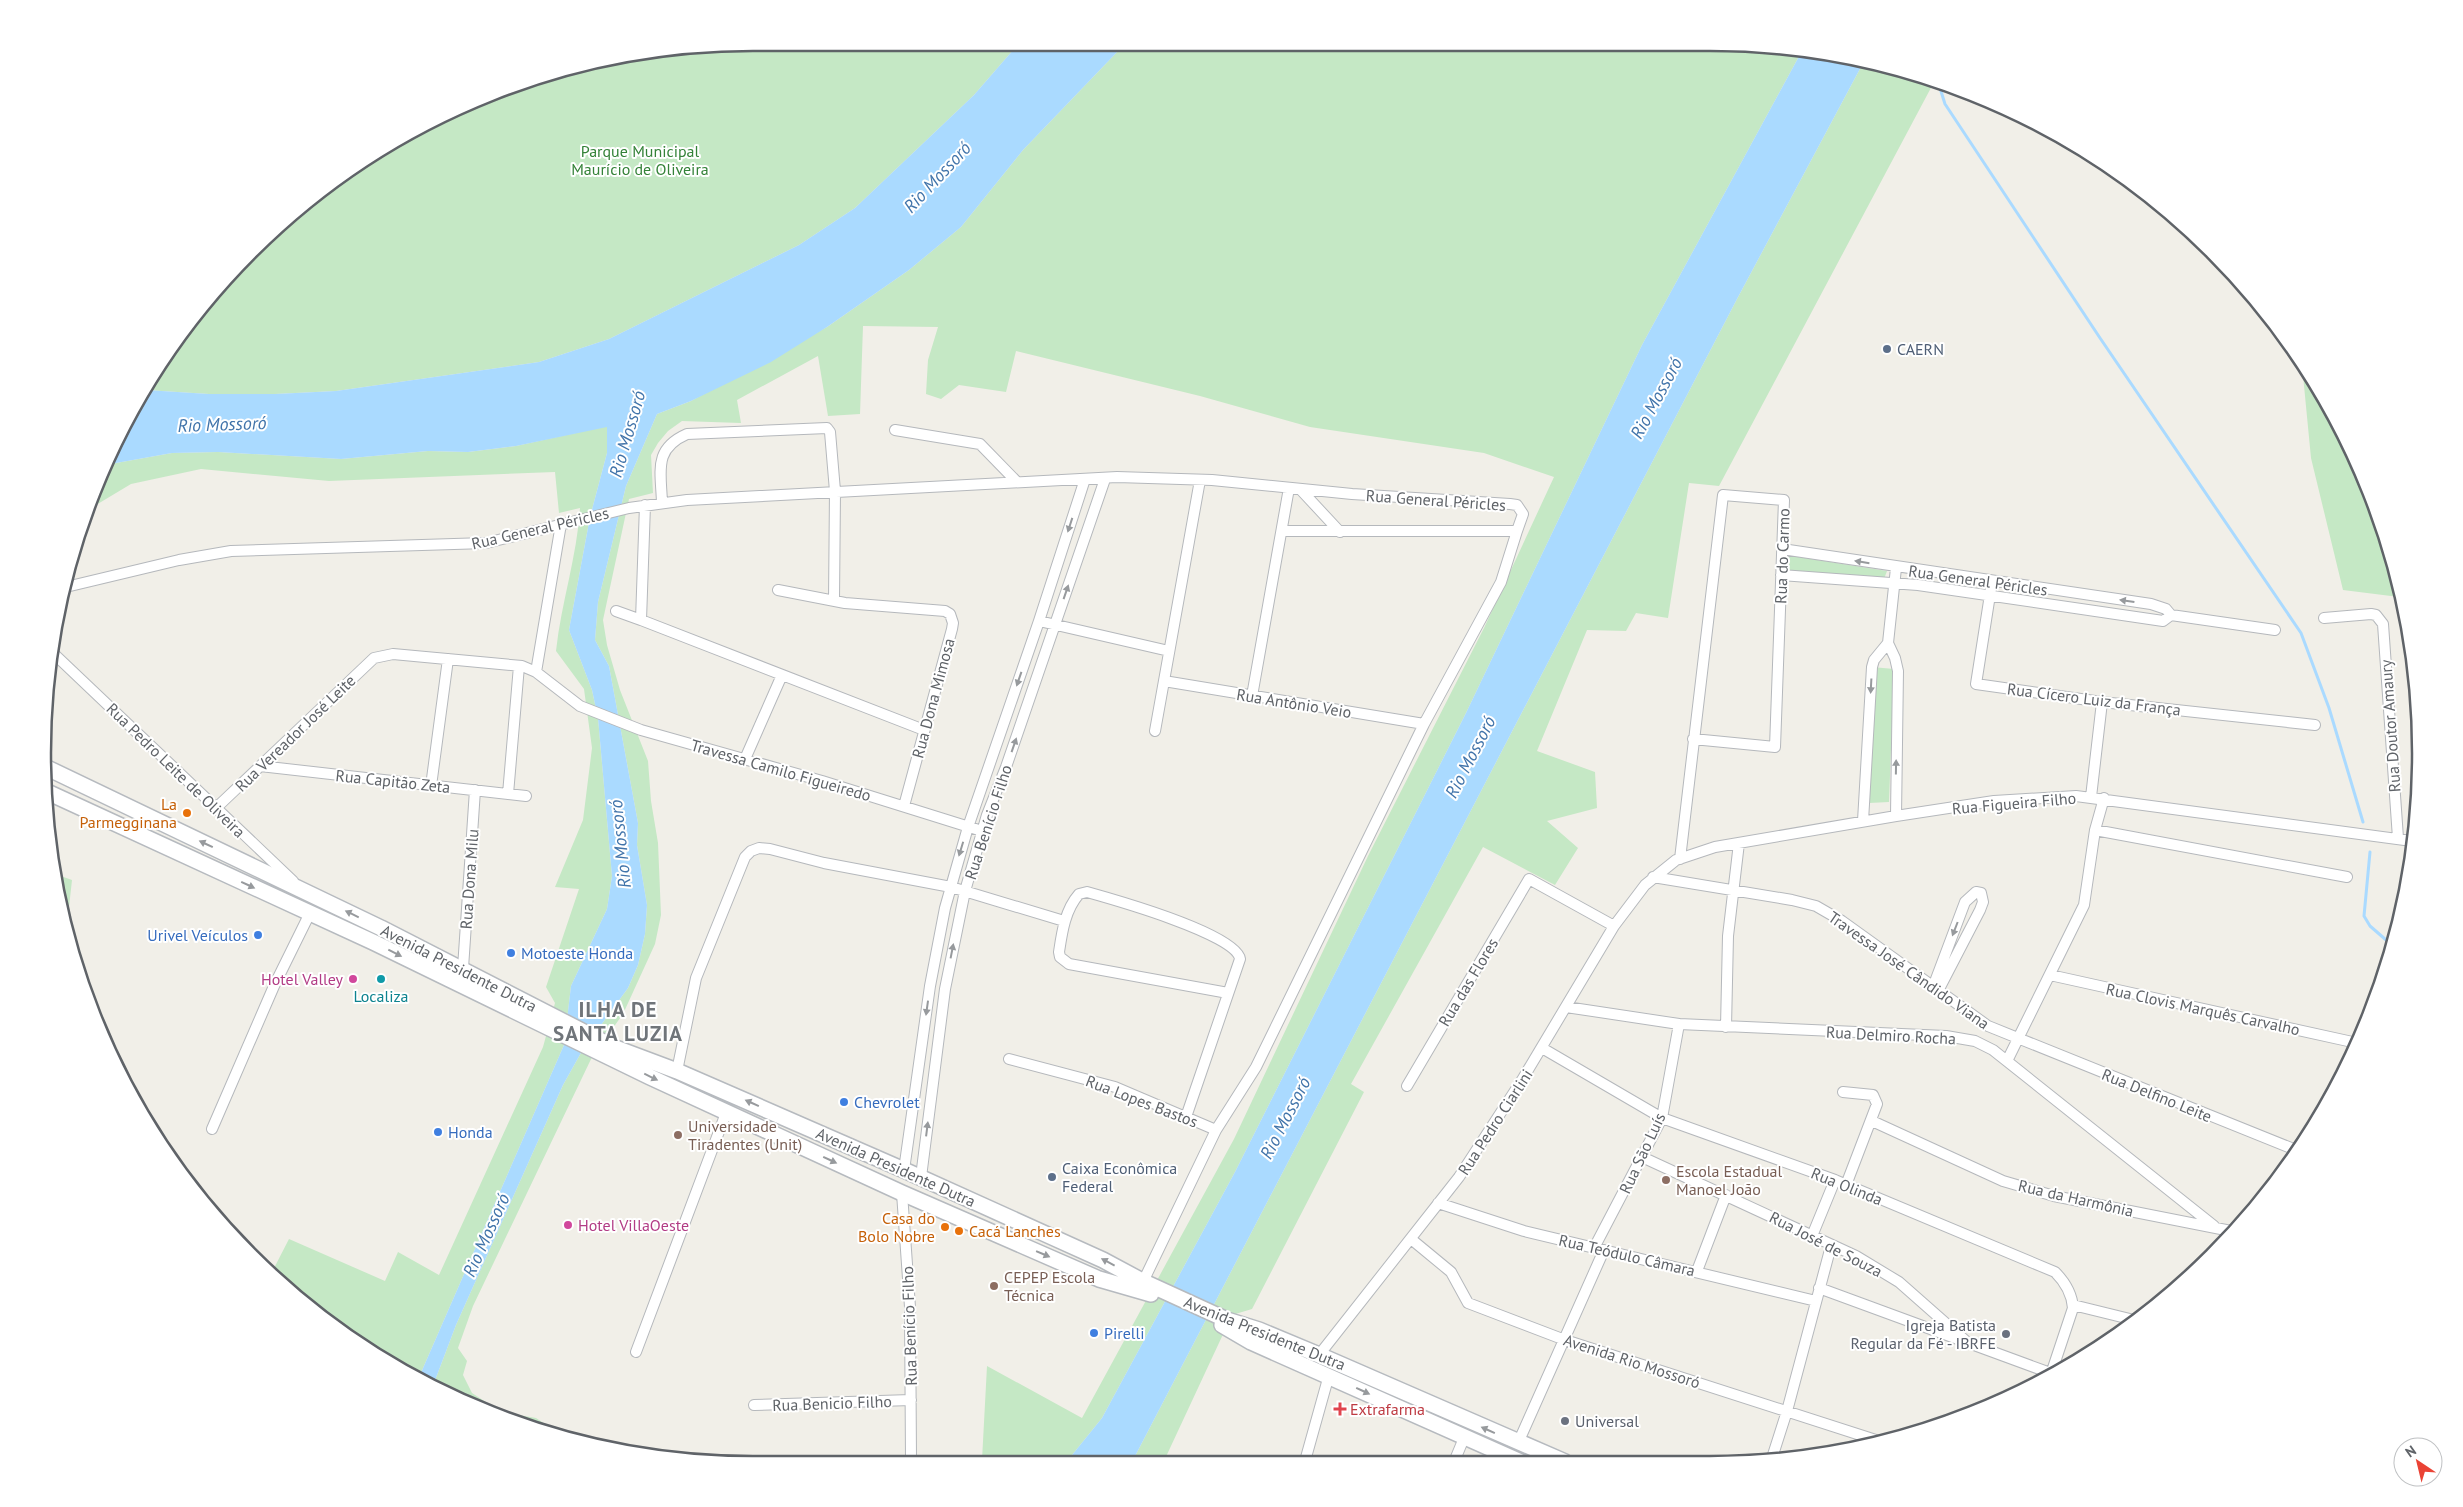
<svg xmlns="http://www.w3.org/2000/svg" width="2463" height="1507" viewBox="0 0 2463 1507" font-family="'PT Sans',sans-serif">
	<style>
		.green { fill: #c5e8c5 }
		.water { fill: #aadaff }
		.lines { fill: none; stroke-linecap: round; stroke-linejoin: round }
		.stream { stroke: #aadaff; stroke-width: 3 }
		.minor-casing { stroke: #b5b8bc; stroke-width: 12 }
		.secondary-casing { stroke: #b6babf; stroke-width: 18 }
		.minor { stroke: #fff; stroke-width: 10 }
		.secondary { stroke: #fff; stroke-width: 15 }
		.oneway { fill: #979a9d }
		.service-dot { fill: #5c6f8a; stroke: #fff; stroke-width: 2 }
		.food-dot { fill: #e8710a; stroke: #fff; stroke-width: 2 }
		.shop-dot { fill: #3f7fe0; stroke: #fff; stroke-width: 2 }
		.hotel-dot { fill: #d1479c; stroke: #fff; stroke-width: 2 }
		.culture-dot { fill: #0f9aa8; stroke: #fff; stroke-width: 2 }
		.education-dot { fill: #8d6e63; stroke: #fff; stroke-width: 2 }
		.worship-dot { fill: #6b7280; stroke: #fff; stroke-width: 2 }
		.health-dot { fill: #e0444e; stroke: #fff; stroke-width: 2 }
		.labels { text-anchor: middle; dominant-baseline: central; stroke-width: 4; stroke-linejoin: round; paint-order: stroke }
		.park-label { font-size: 16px; fill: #348238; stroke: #fff }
		.service-label { font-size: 16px; fill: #4e5e75; stroke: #fff; text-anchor: start }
		.street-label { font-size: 16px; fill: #5f6368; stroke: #fff }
		.food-label { font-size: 16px; fill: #c56008; stroke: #fff; text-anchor: end }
		.shop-label { font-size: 16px; fill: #366cbe; stroke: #fff; text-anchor: start }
		.hotel-label { font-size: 16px; fill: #b23c85; stroke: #fff; text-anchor: end }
		.culture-label { font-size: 16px; fill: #0d838f; stroke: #fff }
		.education-label { font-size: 16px; fill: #785e54; stroke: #fff; text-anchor: start }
		.worship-label { font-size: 16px; fill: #5b616d; stroke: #fff; text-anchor: end }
		.health-label { font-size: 16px; fill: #be3a42; stroke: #fff; text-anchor: start }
		.water-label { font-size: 18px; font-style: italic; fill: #4174aa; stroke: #fff }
		.district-label { font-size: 21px; font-weight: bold; letter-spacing: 1px; fill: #70757a; stroke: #fff }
		.rim { fill: none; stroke: #5f6368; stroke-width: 2.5 }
	</style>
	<rect width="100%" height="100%" fill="#f1efe8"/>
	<path class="green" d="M660 49H1014L974 95 855 208 799 245 609 339 539 362 336 391 275 394H209L146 390 189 321 321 189 439 116 525 80Z
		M1120 49H1803L1642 345 1466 713 1235 1172 1102 1418 1068 1460H982L987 1366 1082 1418 1234 1139 1368 856 1484 628 1554 477 1484 453 1310 427 1200 396 1016 351 1006 392 959 385 941 399 926 394 928 360 938 327 863 326 860 414 828 416 818 356 737 400 741 423 682 421 668 431 658 443 651 455 653 493 629 499 603 620 607 645 620 690 648 761 651 801 658 843 661 915 655 944 623 1014 592 1057 473 1306 458 1348 467 1361 463 1375 472 1393 501 1412 536 1418 554 1430 482 1410 434 1383 456 1325 563 1085 582 1051 628 988 638 965 645 934 647 905 637 845 638 823 609 666 595 640 598 602 626 486 657 414 691 401 827 327 909 270 961 227 1023 150Z
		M1862 65 1933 84 1719 486 1689 483 1668 618 1636 613 1626 631 1587 630 1537 751 1595 772 1597 808 1547 821 1578 848 1555 885 1483 847 1351 1084 1364 1092 1252 1309 1232 1315 1164 1461 1133 1460 1737 299Z
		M2302 365 2325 398 2383 525 2399 597 2343 590 2311 458Z
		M607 426V453L590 517 569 630 592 690 598 718 612 876 607 909 571 986 564 1045 420 1375 321 1318 271 1274 289 1239 385 1281 398 1252 439 1275 543 1047 555 1003 546 987 579 889 555 887 583 820 592 748 584 689 556 651C561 603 577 557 580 508L559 513 555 472 329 481 201 469 131 484 86 511 105 465 172 453 218 452 341 459 428 451 468 452 516 446Z
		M1786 555 1887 571 1884 579 1786 570Z
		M1872 667 1894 669 1889 802 1869 803Z
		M55 874 72 880 67 925Z"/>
	<path class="water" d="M1014 49H1120L1023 150 961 227 909 270 827 327 771 362 691 401 657 414 626 486 598 602 595 640 609 666 638 823 637 845 647 905 645 934 638 965 628 988 582 1051 563 1085 456 1325 434 1383 420 1375 564 1045 571 986 607 909 612 876 598 718 592 690 569 630 590 517 607 453V427L516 446 468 452 428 451 341 459 218 452 172 453 105 465 116 439 146 390 209 394H275L336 391 539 362 609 339 799 245 855 208 974 95Z
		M1803 49 1862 65 1737 299 1133 1460H1068L1102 1418 1235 1172 1466 713 1642 345Z"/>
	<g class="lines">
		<path class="stream" d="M1939 85 1945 104 2100 338 2301 633 2329 708 2363 822
			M2370 852 2364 916 2370 926 2393 946"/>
		<defs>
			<path id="minor" d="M895 430 980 444 1017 482
				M1300 489 1340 532
				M662 503C661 471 653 449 687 434L827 428 830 432 835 491 834 601
				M645 505 641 620 924 730
				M1782 549 2151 604 2166 609 2171 615 2275 630
				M1781 575 1918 585 2163 621 2171 615
				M1992 582 1976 684 2102 702 2315 725
				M66 587 179 560 231 551 486 543 629 508 687 500 1117 477 1212 480 1352 494 1510 504 1517 505 1523 514 1517 531H1282
				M778 590 845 603 945 611 950 614 953 623 952 629 904 806
				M616 611 641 620
				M2324 618 2371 614 2376 615 2383 624 2398 838
				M1039 621 1169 651
				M51 651 293 881
				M536 672 561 524
				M1164 681 1424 724
				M1252 696 1289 488
				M1155 731 1200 480
				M745 759 782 675
				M260 766 526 796
				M431 786 448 659
				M508 794 519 666
				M2091 797 2102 702
				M216 808 374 658 393 654 522 666 536 672 580 706 641 730 822 781 982 831
				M1896 816 1898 671 1895 658 1888 643 1896 568
				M1863 821 1872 667 1874 660 1888 643
				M2095 830 2347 877
				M1680 859 1723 495 1784 500 1775 747 1693 739
				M1653 877 1792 900 1816 906 1842 921 1988 1026 2296 1150
				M463 968 475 790
				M2050 975 2357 1043
				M1933 987 1965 902 1976 892 1981 893 1983 902 1980 910 1938 991
				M1566 1007 1679 1024 1946 1036 1975 1041 1993 1050 2214 1226
				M1726 1027 1728 936 1739 843
				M1542 1048 1662 1118 1835 1180 2055 1272C2065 1282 2072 1294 2073 1308L2051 1374
				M1009 1059 1115 1087 1216 1130
				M2007 1061 2084 905 2095 830 2104 798
				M677 1071 696 978 745 857 751 851 759 848 770 849 824 863 951 887 1064 921
				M1407 1086 1529 879 1614 926
				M1843 1092 1873 1095 1877 1104 1846 1185
				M1186 1117 1240 959C1237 934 1112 899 1087 892L1079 894C1065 910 1062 932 1059 952L1060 957 1069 964 1228 993
				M1872 1121 2003 1181 2054 1196 2231 1231
				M212 1129 274 986 310 913
				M1642 1157 1856 1256 1899 1282 1967 1342
				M904 1170 930 986 945 908 968 827 1039 621 1085 479
				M921 1177 945 989 965 891 987 815 1006 767 1105 479
				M902 1193 910 1307 911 1459
				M1438 1203 1524 1231 1816 1301
				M1812 1236 1835 1180
				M1411 1239 1451 1272 1468 1303 1565 1340 1882 1442
				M1594 1248 1662 1118 1679 1024
				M1697 1271 1726 1195
				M1141 1286 1216 1130 1256 1067 1424 724 1501 582 1517 531
				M1819 1288 2053 1374
				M2073 1305 2134 1320
				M636 1352 726 1113
				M1319 1355 1459 1177 1522 1080 1614 926 1645 885 1676 860 1715 847 1896 816 1994 801 2076 796 2412 841
				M754 1405 911 1400
				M1518 1443 1604 1250
				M1305 1461 1329 1375
				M1771 1461 1787 1411 1831 1246
				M1454 1462 1464 1438"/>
			<path id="secondary" d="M43 766 381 928 613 1047 677 1071 904 1170 1103 1260 1144 1282 1227 1320 1259 1330 1319 1355 1565 1462
				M45 791 373 942 650 1077 902 1193 1099 1279 1151 1294
				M1222 1325 1251 1342 1521 1462"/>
		</defs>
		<use href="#minor" class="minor-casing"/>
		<use href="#secondary" class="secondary-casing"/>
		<use href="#minor" class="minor"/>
		<use href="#secondary" class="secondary"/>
	</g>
	<defs><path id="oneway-solid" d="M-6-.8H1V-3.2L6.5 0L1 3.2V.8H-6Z" transform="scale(1.25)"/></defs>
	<g class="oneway">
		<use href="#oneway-solid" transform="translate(1070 525) rotate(108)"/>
		<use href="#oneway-solid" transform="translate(1862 562) rotate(-171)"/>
		<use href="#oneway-solid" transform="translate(1066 592) rotate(-71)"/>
		<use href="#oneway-solid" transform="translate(2127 601) rotate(-172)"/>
		<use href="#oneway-solid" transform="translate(1019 679) rotate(109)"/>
		<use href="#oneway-solid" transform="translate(1871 686) rotate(93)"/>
		<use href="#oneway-solid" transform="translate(1014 745) rotate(-71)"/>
		<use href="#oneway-solid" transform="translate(1896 767) rotate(-89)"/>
		<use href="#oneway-solid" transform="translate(206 844) rotate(-155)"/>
		<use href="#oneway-solid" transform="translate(961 849) rotate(107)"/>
		<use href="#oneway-solid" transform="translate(248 885) rotate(25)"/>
		<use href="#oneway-solid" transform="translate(352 914) rotate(-154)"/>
		<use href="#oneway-solid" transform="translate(1955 929) rotate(111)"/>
		<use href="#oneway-solid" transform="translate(952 951) rotate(-79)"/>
		<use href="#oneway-solid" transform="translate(395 953) rotate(27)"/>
		<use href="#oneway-solid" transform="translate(927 1008) rotate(98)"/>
		<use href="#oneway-solid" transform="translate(651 1077) rotate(26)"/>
		<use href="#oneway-solid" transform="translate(752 1103) rotate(-156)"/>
		<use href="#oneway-solid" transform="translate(927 1129) rotate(-83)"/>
		<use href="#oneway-solid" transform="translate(830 1160) rotate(25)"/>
		<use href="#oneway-solid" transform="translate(1043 1254) rotate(23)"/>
		<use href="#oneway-solid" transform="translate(1108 1262) rotate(-152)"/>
		<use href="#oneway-solid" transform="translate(1363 1391) rotate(25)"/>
		<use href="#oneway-solid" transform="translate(1488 1430) rotate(-156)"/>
	</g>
	<g class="service-dot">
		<circle cx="1887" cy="349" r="5"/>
		<circle cx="1052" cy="1177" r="5"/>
	</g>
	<g class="food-dot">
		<circle cx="187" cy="813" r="5"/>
		<circle cx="945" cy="1227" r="5"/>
		<circle cx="959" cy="1231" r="5"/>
	</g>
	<g class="shop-dot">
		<circle cx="258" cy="935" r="5"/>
		<circle cx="511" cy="953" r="5"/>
		<circle cx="844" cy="1102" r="5"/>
		<circle cx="438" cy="1132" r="5"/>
		<circle cx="1094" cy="1333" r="5"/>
	</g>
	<g class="hotel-dot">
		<circle cx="353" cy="979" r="5"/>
		<circle cx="568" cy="1225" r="5"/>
	</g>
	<circle class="culture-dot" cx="381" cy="979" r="5"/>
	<g class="education-dot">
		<circle cx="678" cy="1135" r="5"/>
		<circle cx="1666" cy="1180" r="5"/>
		<circle cx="994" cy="1286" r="5"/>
	</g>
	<g class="worship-dot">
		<circle cx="2006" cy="1334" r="5"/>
		<circle cx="1565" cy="1421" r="5"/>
	</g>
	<path class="health-dot" d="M1337.5 1401.5h5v5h5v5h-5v5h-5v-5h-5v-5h5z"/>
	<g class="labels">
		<g class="park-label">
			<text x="640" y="151">Parque Municipal<tspan x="640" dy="18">Maurício de Oliveira</tspan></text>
		</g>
		<g class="service-label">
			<text x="1897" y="349">CAERN</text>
			<text x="1062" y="1168">Caixa Econômica<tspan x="1062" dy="18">Federal</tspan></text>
		</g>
		<g class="street-label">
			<text transform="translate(1436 500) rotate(4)">Rua General Péricles</text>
			<text transform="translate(540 528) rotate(-13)">Rua General Péricles</text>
			<text transform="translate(1782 556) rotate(-88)">Rua do Carmo</text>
			<text transform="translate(1978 580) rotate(8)">Rua General Péricles</text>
			<text transform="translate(933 698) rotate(-75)">Rua Dona Mimosa</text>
			<text transform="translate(2094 699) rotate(7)">Rua Cícero Luiz da França</text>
			<text transform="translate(1294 703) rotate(9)">Rua Antônio Veio</text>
			<text transform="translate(2390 726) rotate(-94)">Rua Doutor Amaury</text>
			<text transform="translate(295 733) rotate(-44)">Rua Vereador José Leite</text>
			<text transform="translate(176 770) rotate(44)">Rua Pedro Leite de Oliveira</text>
			<text transform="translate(781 770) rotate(16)">Travessa Camilo Figueiredo</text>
			<text transform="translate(393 781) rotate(6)">Rua Capitão Zeta</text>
			<text transform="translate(2014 803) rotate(-5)">Rua Figueira Filho</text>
			<text transform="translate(988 822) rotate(-72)">Rua Benício Filho</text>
			<text transform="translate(469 879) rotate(-86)">Rua Dona Milu</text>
			<text transform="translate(459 968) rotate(27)">Avenida Presidente Dutra</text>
			<text transform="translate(1909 970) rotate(35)">Travessa José Cândido Viana</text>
			<text transform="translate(1468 982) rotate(-59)">Rua das Flores</text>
			<text transform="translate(2203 1009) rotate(12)">Rua Clovis Marquês Carvalho</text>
			<text transform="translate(1891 1035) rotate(3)">Rua Delmiro Rocha</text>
			<text transform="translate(2157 1095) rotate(22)">Rua Delfino Leite</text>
			<text transform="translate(1142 1101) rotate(21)">Rua Lopes Bastos</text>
			<text transform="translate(1495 1122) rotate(-57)">Rua Pedro Ciarlini</text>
			<text transform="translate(1642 1153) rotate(-65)">Rua São Luís</text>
			<text transform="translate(896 1167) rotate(24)">Avenida Presidente Dutra</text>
			<text transform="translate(1847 1186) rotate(22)">Rua Olinda</text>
			<text transform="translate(2076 1198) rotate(13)">Rua da Harmônia</text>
			<text transform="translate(1826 1244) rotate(27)">Rua José de Souza</text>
			<text transform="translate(1627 1255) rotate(13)">Rua Teódulo Câmara</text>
			<text transform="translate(909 1326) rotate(-92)">Rua Benício Filho</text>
			<text transform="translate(1265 1333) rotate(22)">Avenida Presidente Dutra</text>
			<text transform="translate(1632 1361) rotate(18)">Avenida Rio Mossoró</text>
			<text transform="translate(832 1403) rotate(-2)">Rua Benicio Filho</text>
		</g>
		<g class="food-label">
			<text x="177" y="804">La<tspan x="177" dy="18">Parmegginana</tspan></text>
			<text x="935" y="1218">Casa do<tspan x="935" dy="18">Bolo Nobre</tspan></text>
			<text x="969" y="1231" text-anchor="start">Cacá Lanches</text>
		</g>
		<g class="shop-label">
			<text x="248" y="935" text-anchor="end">Urivel Veículos</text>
			<text x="521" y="953">Motoeste Honda</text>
			<text x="854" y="1102">Chevrolet</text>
			<text x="448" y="1132">Honda</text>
			<text x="1104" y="1333">Pirelli</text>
		</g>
		<g class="hotel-label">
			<text x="343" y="979">Hotel Valley</text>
			<text x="578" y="1225" text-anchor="start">Hotel VillaOeste</text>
		</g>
		<g class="culture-label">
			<text x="381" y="996">Localiza</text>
		</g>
		<g class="education-label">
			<text x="688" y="1126">Universidade<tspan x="688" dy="18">Tiradentes (Unit)</tspan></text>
			<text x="1676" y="1171">Escola Estadual<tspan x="1676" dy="18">Manoel João</tspan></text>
			<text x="1004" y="1277">CEPEP Escola<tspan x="1004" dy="18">Técnica</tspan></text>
		</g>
		<g class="worship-label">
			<text x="1996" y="1325">Igreja Batista<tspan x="1996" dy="18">Regular da Fé - IBRFE</tspan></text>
			<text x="1575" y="1421" text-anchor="start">Universal</text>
		</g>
		<g class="health-label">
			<text x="1350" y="1409">Extrafarma</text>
		</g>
		<g class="water-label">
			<text transform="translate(937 177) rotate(-47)">Rio Mossoró</text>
			<text transform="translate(1656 398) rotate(-62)">Rio Mossoró</text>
			<text transform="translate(222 424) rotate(-2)">Rio Mossoró</text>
			<text transform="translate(627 434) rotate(-74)">Rio Mossoró</text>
			<text transform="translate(1470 757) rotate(-63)">Rio Mossoró</text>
			<text transform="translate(620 844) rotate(-96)">Rio Mossoró</text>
			<text transform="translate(1285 1118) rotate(-63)">Rio Mossoró</text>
			<text transform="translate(486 1235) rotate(-66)">Rio Mossoró</text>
		</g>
		<g class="district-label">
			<text x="618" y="1009">ILHA DE<tspan x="618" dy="24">SANTA LUZIA</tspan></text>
		</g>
	</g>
	<path d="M0 0H2463V1507H0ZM753 51H1710A702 702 0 0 1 2412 753V754A702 702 0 0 1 1710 1456H753A702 702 0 0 1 51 754V753A702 702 0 0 1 753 51Z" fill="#fff" fill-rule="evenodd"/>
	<path class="rim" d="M753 51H1710A702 702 0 0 1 2412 753V754A702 702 0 0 1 1710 1456H753A702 702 0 0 1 51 754V753A702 702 0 0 1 753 51Z"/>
	<g transform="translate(2418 1462) rotate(325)"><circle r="24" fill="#ffffff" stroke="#bfc1c3"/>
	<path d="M0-4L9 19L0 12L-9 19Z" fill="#ea4335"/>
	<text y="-8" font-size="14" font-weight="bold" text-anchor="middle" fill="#5f6368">N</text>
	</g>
</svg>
